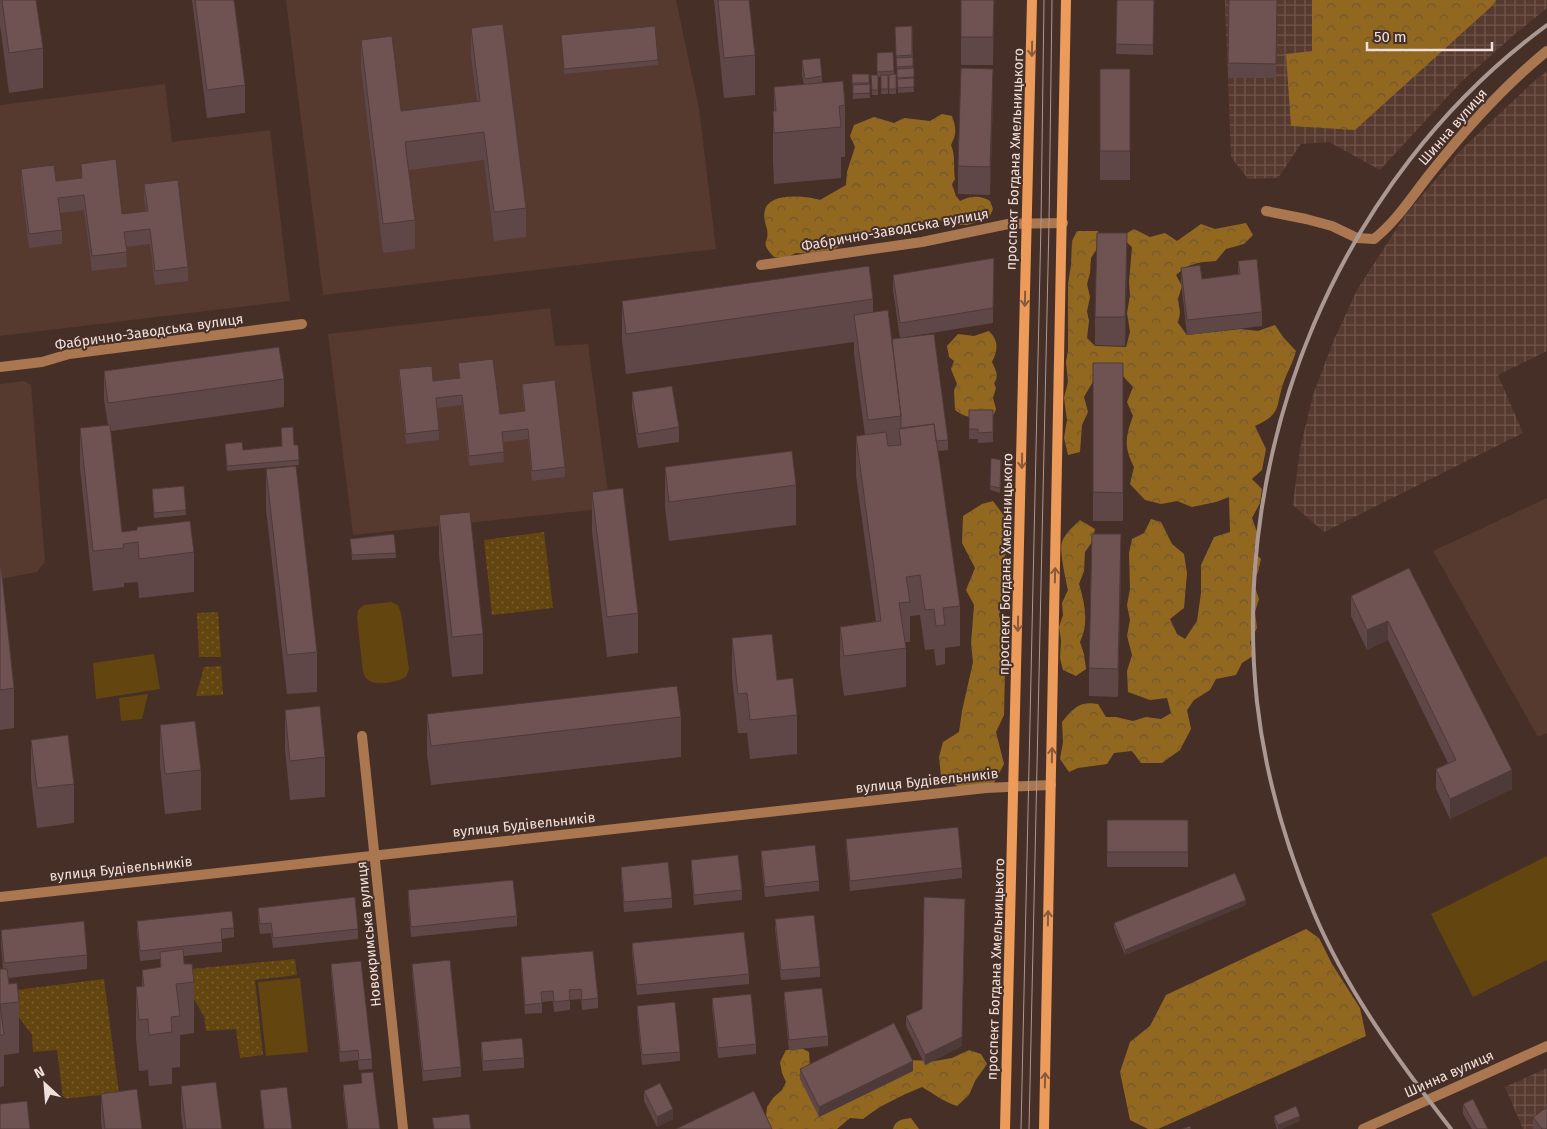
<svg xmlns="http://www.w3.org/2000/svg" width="1547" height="1129" viewBox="0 0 1547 1129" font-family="'Fira Sans',sans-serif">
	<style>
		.built { fill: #56392f }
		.industrial { fill: url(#industrial-grid) }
		.grass { fill: #634510 }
		.forest { fill: url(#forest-crowns) }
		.park { fill: url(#park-dots) }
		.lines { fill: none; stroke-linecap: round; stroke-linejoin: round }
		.minor { stroke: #aa7750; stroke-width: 10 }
		.tertiary { stroke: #aa7750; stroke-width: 10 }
		.secondary { stroke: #ec9b5a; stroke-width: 10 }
		.tram { stroke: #ab9892; stroke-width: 1 }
		.rail { stroke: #ab9892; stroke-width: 4 }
		.wall { fill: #5f4747 }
		.shaded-wall { fill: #4e3a39 }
		.building { fill: #6f5352; stroke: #4e3a39 }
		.oneway { stroke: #885a3b }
		.labels { text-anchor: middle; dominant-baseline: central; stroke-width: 4; stroke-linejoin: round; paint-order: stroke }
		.street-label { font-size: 14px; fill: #f0e0db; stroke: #462f27 }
	</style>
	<defs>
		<pattern id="industrial-grid" width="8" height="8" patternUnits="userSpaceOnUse" patternTransform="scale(1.25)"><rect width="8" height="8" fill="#56392f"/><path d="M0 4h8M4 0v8" fill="none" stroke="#6f554d"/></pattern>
		<pattern id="forest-crowns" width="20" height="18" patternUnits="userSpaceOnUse" patternTransform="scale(1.25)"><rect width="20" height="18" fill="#926821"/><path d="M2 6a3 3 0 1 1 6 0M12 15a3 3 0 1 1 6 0" fill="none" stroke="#715730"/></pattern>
		<pattern id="park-dots" width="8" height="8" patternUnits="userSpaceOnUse" patternTransform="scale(1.25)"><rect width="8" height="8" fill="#634510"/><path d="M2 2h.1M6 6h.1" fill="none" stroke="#7a6032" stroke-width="1.8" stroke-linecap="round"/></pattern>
	</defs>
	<rect width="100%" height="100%" fill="#462f27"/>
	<path class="built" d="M286 0H676L699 108 716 249 323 295Z
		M165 84 172 142 270 130 290 301 0 336V105Z
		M550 308 555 346 588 344 610 508 353 535 328 334Z
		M24 381 31 385 45 562 37 572 0 579V384Z
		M1547 498V733L1538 737 1433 551Z"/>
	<path class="industrial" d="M1225 0H1547V8L1515 34 1461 82 1380 170 1329 142 1301 144 1278 178 1248 179 1231 157Z
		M1547 71V351L1498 375 1523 433 1324 532 1293 505 1300 449 1313 395 1333 342 1357 290 1406 214 1461 150 1532 83Z
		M1547 1068V1129H1523L1505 1087Z"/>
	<path class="grass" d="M391 602 398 605 401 613 409 669 406 677C397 682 376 687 367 679 365 677 364 675 363 672L357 618 358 610 364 605Z
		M154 654 160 689 96 699 93 663Z
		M148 694 142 719 121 721 119 698Z
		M1547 856V960L1473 997 1431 914Z
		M300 978 308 1052 266 1056 258 982Z"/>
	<path class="forest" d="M1312 0H1496L1493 5 1355 130 1291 126 1286 54 1312 51Z
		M942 114 952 116C956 127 957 134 951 145 956 157 953 167 955 179L952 184 956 196 960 201C970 196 980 195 990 201L993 209 989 218 967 225H948L944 221 930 219 920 223 913 230 897 233 886 230 851 239 833 250 822 251 814 254 796 253 786 258 774 257C758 240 770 244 767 229 765 222 763 217 765 210 770 192 806 196 820 200L846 185 847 172 855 147 850 136 854 125 874 117 894 123 904 118 930 121Z
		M1246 223 1253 235 1244 244 1226 249 1216 261C1198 262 1190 263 1176 275L1182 286 1178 299 1180 313 1178 323 1187 335 1241 329 1258 331 1275 325 1283 337 1296 351C1293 363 1287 372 1283 384 1275 409 1282 413 1255 426L1266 449 1262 470 1252 479 1262 489 1260 503 1252 518 1258 535 1254 552 1261 559 1258 572 1253 582 1259 599 1255 612 1257 628 1250 642 1253 656 1242 663 1236 675 1216 679 1210 690 1194 700 1187 710 1191 729 1180 750 1162 763H1141L1132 751 1114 753 1107 764 1078 768 1069 772 1060 759 1063 742 1062 722C1074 708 1079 701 1098 704L1106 717H1116L1133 721 1146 717 1161 719 1171 713 1167 698 1150 700 1128 692 1127 671 1132 655 1127 636 1130 620 1127 605 1130 589 1129 553 1132 539 1144 533 1151 519 1161 522 1172 544 1184 554 1187 573 1184 608 1170 619 1177 634 1185 639 1197 621 1201 593V565L1214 537 1230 532 1229 497 1216 502 1192 507 1177 501 1161 504 1145 500 1130 484 1134 467C1124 447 1125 438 1133 416L1127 402 1133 387 1123 376 1107 379 1095 378 1084 397 1088 412 1082 425 1080 452 1068 455 1064 438 1067 420 1064 398 1068 382 1066 362 1068 350V284L1071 265 1072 241 1077 231H1098L1102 241 1091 258 1090 273 1087 284 1090 297 1087 311 1089 321 1087 338 1095 346 1126 347 1130 332 1127 313 1130 295 1129 282 1132 247 1121 237 1134 229 1150 237 1165 233 1177 241 1201 224 1215 229Z
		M989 331C999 341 998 350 992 362 995 369 1000 376 994 383L996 388 993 398 996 409 993 416C979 419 966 419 955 410L954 390 957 384 951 369 954 361 949 357 947 346 958 334 974 336Z
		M993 501 1005 517 1007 544 1004 562 1005 590 999 615 1004 636 1000 656 1005 671 1004 715 996 732 1004 764 994 783 959 787 941 776 939 757 943 742 959 732 962 711 973 662 971 644 974 605 966 590 975 568 962 543 963 516 982 504Z
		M1080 520 1095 529 1092 542 1085 552 1084 571 1079 584C1085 604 1089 623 1080 642L1084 654 1086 669 1076 676 1063 670 1060 658 1061 641 1059 627 1063 615 1062 603 1068 590C1066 580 1059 551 1062 542 1065 533 1073 527 1080 520Z
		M1306 929 1319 938 1332 964 1360 1008 1366 1036 1158 1129H1148L1130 1120 1120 1072 1130 1042 1150 1026 1166 995Z
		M803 1049 809 1052 810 1068 799 1075 809 1085 908 1060 935 1061 952 1058 969 1050 981 1054 987 1064 975 1081 969 1095 957 1106C944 1102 934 1094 922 1087 900 1096 881 1105 863 1119L850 1118 837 1129H758L766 1117 767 1107 773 1098 782 1090 786 1082 782 1073 780 1062 786 1050Z
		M911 1118 919 1129H893C895 1120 903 1119 911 1118Z"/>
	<path class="park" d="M544 532 553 608 492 615 484 540Z
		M218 612 221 657H199L197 613Z
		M221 666 223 695 196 696 204 667Z
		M295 959 297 975 255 980 263 1055 240 1058 236 1029 206 1031 204 1016 187 988 159 972Z
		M104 979 119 1093 63 1099 57 1050 33 1052 32 1035 0 992Z"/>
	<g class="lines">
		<path class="minor" d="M1266 211 1306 219 1332 226 1357 238 1374 239C1398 220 1414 193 1433 170 1467 127 1505 85 1547 51
			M761 265 922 242 1008 224 1063 223
			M0 367 42 362 69 354 302 324
			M362 736 403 1129"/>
		<path class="tertiary" d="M0 897 986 788 1051 785
			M1363 1129 1547 1046"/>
		<path class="secondary" d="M1005 1129 1032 0
			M1044 1129 1066 0"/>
		<path class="tram" d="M1021 1129 1041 223 1044 0
			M1029 1129 1049 223 1052 0"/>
		<path class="rail" d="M1451 1129C1399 1062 1347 991 1314 913 1286 846 1265 774 1257 702 1230 446 1338 179 1547 25"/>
	</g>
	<path class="wall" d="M0 0H36L43 48V88L9 93 0 25Z
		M192 0H234L245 85V113L207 118Z
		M714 0H749L755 55V95L724 98Z
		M961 0H994L993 65H961Z
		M1117 0H1154L1153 55 1116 54Z
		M1229 0H1277L1276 78H1228Z
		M912 26 914 92 898 93 895 27Z
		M471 28 526 208V237L494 241 484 160 409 170 415 220V249L383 253 361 68V40L401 111 477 101 471 56Z
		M561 35 658 60V65L564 74Z
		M893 52 894 74H896V94H889V77H888V94H881V77H878V95H872L871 75H877V53Z
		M802 60 822 76V83L845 105V157H841V178L774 184 773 162V111H774V87L804 84 802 75Z
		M1100 69H1130V180H1100Z
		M852 74H869L870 98 853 99Z
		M993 97 990 195 958 194V166Z
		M81 164 122 214 146 211 144 199V184L188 267V281L155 285 150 244 126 247 127 267 92 271 84 210 60 213 62 230V244L29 248 21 184V169L56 181 81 178Z
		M994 258 993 323 900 338 893 290V275Z
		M1127 261 1125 346 1095 345V317Z
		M1238 261 1262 312V326L1187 335 1181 282V268L1202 279 1238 274Z
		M873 299V312L892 339 948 440V450L938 451 960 606V646L945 648V664L936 666 934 649 925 650 920 615 910 616V642H905L906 648V687L844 696 840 666V627L876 621 856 476V436L865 435 854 354V342L626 374 622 340V301Z
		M458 363 500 414 524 411 522 394V384L565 467V477L532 481 528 439 503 442 504 462 469 466 462 405 437 408 439 430V440L406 444 399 379V369L433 381 459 378Z
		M1093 363H1123V521H1093Z
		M104 371 284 379V407L111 431 122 532 194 552V592L139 598 138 582 124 583V587L93 591 80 468V428L108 425 104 400Z
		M632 392 679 427V442L638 448 632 407Z
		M969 410H993V442L978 443V439H969Z
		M281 428 294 445 299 460V465L227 471 225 444 243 450 282 446Z
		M991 458 1001 465 1000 493 990 490Z
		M665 467 796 485V525L669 541 665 507Z
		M266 469 317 652V692L287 694 266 509Z
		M152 489 186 510V515L154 518Z
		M592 492 638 613V653L607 657 592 532Z
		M439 515 483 634V674L452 677 439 555Z
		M350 539 396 553V558L352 560Z
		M1121 563 1118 697 1089 696V668Z
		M0 566 14 688V728L0 730Z
		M1409 568 1512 789 1450 819 1436 789V769L1448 763 1388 640 1367 650 1351 616V596Z
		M732 638 777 680 797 715V754L750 759 747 733H738L732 678Z
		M285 710 325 757V797L290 800 285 749Z
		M427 714 681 717V757L431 785 427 754Z
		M160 725 201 770V810L165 814 160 765Z
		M31 740 74 784V823L37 828 31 779Z
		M1107 820H1188V867H1107Z
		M846 839 962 868V878L850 891 846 849Z
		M761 851 819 881V891L765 897 761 861Z
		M691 860 742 890V900L694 905 691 870Z
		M621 867 672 898V908L624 912 621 877Z
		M408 890 517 916V926L411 937 408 900Z
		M1246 905 1125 955 1114 928V923Z
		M258 908 358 929V939L273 948 271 933 260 934 258 918Z
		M775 919 820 967V977L781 980 775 929Z
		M137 921 234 928V937L222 939V952L184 956V964L194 982V1033L180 1035V1067L172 1068V1084L149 1086 148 1070 139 1071 136 1038V987L142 986V970L160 968V959L140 961 137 931Z
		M1 930 87 955V969L8 978 9 984 19 1002V1053L4 1055V1086L0 1087V969H3L1 944Z
		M632 943 749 974V984L637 995 632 953Z
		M521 957 598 998V1008L582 1010 581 999 570 1000V1010L554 1012 553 1001 542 1002V1013L525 1014 521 967Z
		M331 964 372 1059V1069L359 1070 358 1060 340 1062 331 974Z
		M412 964 461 1067V1077L423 1081 412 974Z
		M784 992 828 1036V1046L789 1050 784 1002Z
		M712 998 756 1044V1054L718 1058 712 1008Z
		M637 1006 680 1052V1061L642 1065 637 1016Z
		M922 1009 962 1046 925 1065 906 1026V1016Z
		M481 1042 524 1058V1068L483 1071 481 1052Z
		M800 1069 913 1071 819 1117 800 1079Z
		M361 1073 380 1129H347L343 1095V1085L361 1084Z
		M181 1086 222 1129H183L181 1114Z
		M644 1091 673 1119 657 1127 644 1101Z
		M101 1094 142 1129H102L101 1122Z
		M1463 1104 1488 1129H1472L1463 1114Z
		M1274 1116 1300 1121 1281 1129H1277L1274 1121Z
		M1533 1117 1547 1129H1533Z"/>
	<path class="shaded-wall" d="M993 69V97L990 195V167Z
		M1127 233V261L1125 346V317Z
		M1121 534V563L1118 697V669Z
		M1388 621V640L1367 650V630Z
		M1512 770V789L1450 819V799Z
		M965 899 962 1046 925 1065V1055Z
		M1246 900V905L1125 955V950Z
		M913 1061V1071L819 1117V1107Z
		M673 1109V1119L657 1127V1117Z
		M1300 1116V1121L1281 1129H1278V1125Z"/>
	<path class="building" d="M2 0H36L43 48 9 53Z
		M195 0H234L245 85 207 90Z
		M718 0H749L755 55 724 58Z
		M961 0H994L993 37H961Z
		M1117 0H1154L1153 45 1116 44Z
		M1229 0H1277L1276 64 1228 63Z
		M503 24 526 208 494 212 484 132 405 142 415 220 383 224 361 40 392 36 401 111 480 101 471 28Z
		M655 26 658 60 564 69 561 35Z
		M912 26V55L896 56 895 27Z
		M893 52 894 71 877 72V53Z
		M913 57V66L897 67 896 58Z
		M820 58 822 76 805 79 802 60Z
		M914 68V77L897 78V69Z
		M961 68 993 69 990 167 958 166Z
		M1100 69H1130V151H1100Z
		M852 74H869V83H852Z
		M896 74V89H889V75Z
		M871 75H878V90H872Z
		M881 75H888V89H881Z
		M914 78V87L898 88 897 79Z
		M843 81 845 105 839 106 841 127 774 133 773 111H776L774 87Z
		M870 84V93L853 94V85Z
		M116 159 122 214 148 211 144 184 178 180 188 267 155 271 150 229 124 232 127 252 92 256 84 195 58 198 62 230 29 234 21 169 54 165 56 181 82 178 81 164Z
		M1097 233H1127L1125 317H1095Z
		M994 258 993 308 900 323 893 275Z
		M1257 259 1262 312 1187 320 1181 268 1200 265 1202 279 1240 274 1238 261Z
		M869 266 873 299 626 334 622 301Z
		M888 310 901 416 868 420 854 315Z
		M934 334 948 440 936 441 934 424 901 428V416L892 339Z
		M279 347 284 379 108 403 104 371Z
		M493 359 500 414 525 411 522 384 555 380 565 467 532 471 528 429 502 432 504 452 469 456 462 395 436 398 439 430 406 434 399 369 432 366 433 381 460 378 458 363Z
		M1093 363H1123V493L1093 492Z
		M672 386 679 427 638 434 632 392Z
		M969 410H993V432L978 433V429H969Z
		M934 424 960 606 943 608 945 625 936 626 934 609 925 610 920 575 906 577 910 602 899 603 906 648 844 656 840 627 881 621 856 436 886 432 888 446 901 445 899 429Z
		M110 425 122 532 137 530V527L190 521 194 552 139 559 138 542 123 544 124 548 93 551 80 428Z
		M293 427 294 445H298L299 460 227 466 225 444 242 442 243 450 282 446 281 428Z
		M792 451 796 485 669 502 665 467Z
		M991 458 1001 460 1000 488 990 486Z
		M296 466 317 652 287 655 266 469Z
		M184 486 186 510 154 513 152 489Z
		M623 488 638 613 607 617 592 492Z
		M470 512 483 634 452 637 439 515Z
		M394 534 396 553 352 555 350 539Z
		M1092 534H1121L1118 669 1089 668Z
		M0 566H1L14 688 0 690Z
		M1409 568 1512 770 1450 799 1436 769 1456 760 1388 621 1367 630 1351 596Z
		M772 634 777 680 793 678 797 715 750 720 747 693 738 694 732 638Z
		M677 686 681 717 431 746 427 714Z
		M320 706 325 757 290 761 285 710Z
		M195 721 201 770 165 774 160 725Z
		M68 735 74 784 37 788 31 740Z
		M1107 820H1188V852H1107Z
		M958 827 962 868 850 881 846 839Z
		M815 845 819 881 765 887 761 851Z
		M738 855 742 890 694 895 691 860Z
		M668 862 672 898 624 902 621 867Z
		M1235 873 1246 900 1125 950 1114 923Z
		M513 880 517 916 411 927 408 890Z
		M355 897 358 929 273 938 271 923 260 924 258 908Z
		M924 897 965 899 962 1037 925 1055 906 1016 922 1009Z
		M232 911 234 928 221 929 222 942 140 951 137 921Z
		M814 915 820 967 781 970 775 919Z
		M84 921 87 955 4 963 1 930Z
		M744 932 749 974 637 985 632 943Z
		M183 949 184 964H192L194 982 176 984 180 1016 171 1017 172 1032 149 1035 148 1019 139 1020 136 987 144 986 142 970 161 967 160 952Z
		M593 951 598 998 582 1000 581 989 569 990 570 1000 554 1002 553 991 541 992 542 1003 525 1005 521 957Z
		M450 960 461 1067 423 1071 412 964Z
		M361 961 372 1059 359 1060 358 1050 340 1052 331 964Z
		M0 969H7L9 984 17 983 19 1002 0 1004 4 1035H0Z
		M822 988 828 1036 789 1040 784 992Z
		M751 994 756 1044 718 1048 712 998Z
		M675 1002 680 1052 642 1055 637 1006Z
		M894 1023 913 1061 819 1107 800 1069Z
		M522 1038 524 1058 483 1061 481 1042Z
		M373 1072 380 1129H348L343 1085 362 1083 361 1073Z
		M216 1082 222 1129H186L181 1086Z
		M660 1083 673 1109 657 1117 644 1091Z
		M287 1087 292 1129H264L260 1090Z
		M137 1089 142 1129H105L101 1094Z
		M754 1091 772 1129H676Z
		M1473 1099 1488 1129H1477L1463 1104Z
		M27 1101 30 1129H0V1104Z
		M1296 1106 1300 1116 1278 1125 1274 1116Z
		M1547 1107V1129H1542L1533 1117Z
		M469 1114 471 1129H434L432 1118Z
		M1190 1126 1191 1129H1182Z"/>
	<defs><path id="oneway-shaft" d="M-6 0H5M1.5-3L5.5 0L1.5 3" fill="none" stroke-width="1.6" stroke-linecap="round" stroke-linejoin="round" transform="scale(1.25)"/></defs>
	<g class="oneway">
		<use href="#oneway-shaft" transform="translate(1032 49) rotate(91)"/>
		<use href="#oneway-shaft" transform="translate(1025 299) rotate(91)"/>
		<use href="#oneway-shaft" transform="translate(1022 461) rotate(91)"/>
		<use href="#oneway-shaft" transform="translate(1055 575) rotate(-89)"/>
		<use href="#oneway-shaft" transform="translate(1018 624) rotate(91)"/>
		<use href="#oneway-shaft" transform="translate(1052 755) rotate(-89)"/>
		<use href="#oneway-shaft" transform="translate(1048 918) rotate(-89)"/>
		<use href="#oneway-shaft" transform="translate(1045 1080) rotate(-89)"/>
	</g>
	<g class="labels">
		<g class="street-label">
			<text transform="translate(1453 127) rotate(-49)">Шинна вулиця</text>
			<text transform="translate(1015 159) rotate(-88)">проспект Богдана Хмельницького</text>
			<text transform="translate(895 230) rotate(-10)">Фабрично-Заводська вулиця</text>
			<text transform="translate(149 332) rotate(-8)">Фабрично-Заводська вулиця</text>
			<text transform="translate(1006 564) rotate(-89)">проспект Богдана Хмельницького</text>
			<text transform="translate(927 781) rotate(-6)">вулиця Будівельників</text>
			<text transform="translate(524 825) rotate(-6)">вулиця Будівельників</text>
			<text transform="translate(121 869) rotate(-6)">вулиця Будівельників</text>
			<text transform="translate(369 934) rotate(-96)">Новокримська вулиця</text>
			<text transform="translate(996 969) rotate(-88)">проспект Богдана Хмельницького</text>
			<text transform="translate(1449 1074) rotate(-24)">Шинна вулиця</text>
		</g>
	</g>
	<g transform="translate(45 1084) rotate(334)" stroke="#462f27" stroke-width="4" paint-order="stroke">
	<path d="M0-4L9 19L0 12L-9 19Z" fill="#f0e0db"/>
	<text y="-8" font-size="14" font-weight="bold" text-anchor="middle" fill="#f0e0db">N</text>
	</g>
	<path d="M1367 42v8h125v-8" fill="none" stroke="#f0e0db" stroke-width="2.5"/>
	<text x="1374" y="42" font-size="15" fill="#f0e0db" stroke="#462f27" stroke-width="4" paint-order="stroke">50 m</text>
</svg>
